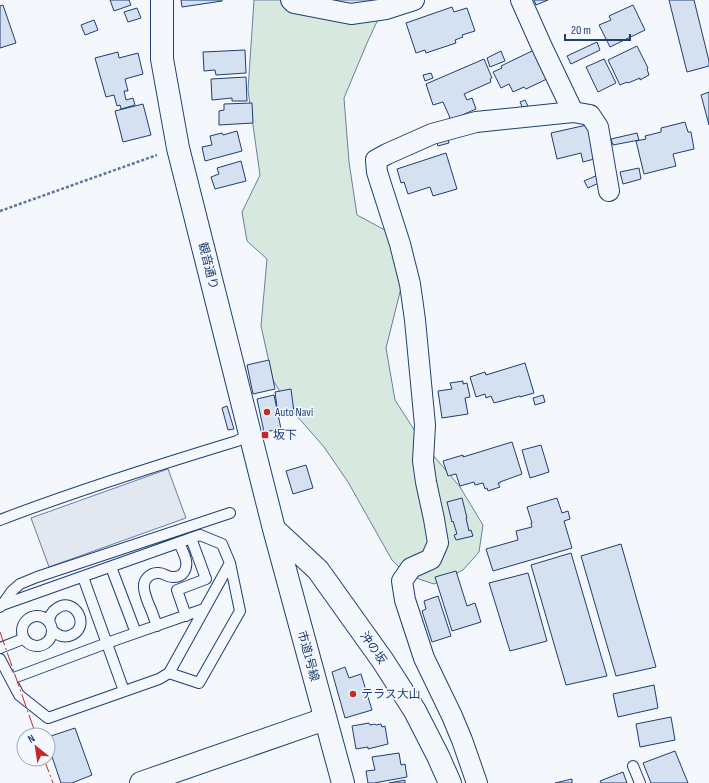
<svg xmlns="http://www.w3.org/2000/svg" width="709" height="783" viewBox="0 0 709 783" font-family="'Sofia Sans Condensed','Noto Sans JP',sans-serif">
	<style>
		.green { fill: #d7e8df; stroke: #687fa3 }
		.parking { fill: #e3e8f0; stroke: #687fa3 }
		.building { fill: #d5e0f0; stroke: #1d3f73 }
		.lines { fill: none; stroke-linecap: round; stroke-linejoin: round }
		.lane-casing { stroke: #1d3f73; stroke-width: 12 }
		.street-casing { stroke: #1d3f73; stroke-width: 22 }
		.secondary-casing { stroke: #1d3f73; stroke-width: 24 }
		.path { stroke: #5e769c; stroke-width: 2.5; stroke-dasharray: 3 2; stroke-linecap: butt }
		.lane { stroke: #f4f7fb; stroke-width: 10 }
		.street { stroke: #f4f7fb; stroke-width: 20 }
		.secondary { stroke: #f4f7fb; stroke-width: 22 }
		.power { stroke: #c62828; stroke-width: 1; stroke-dasharray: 14 3 2 3; stroke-linecap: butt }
		.poi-dot { fill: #c62828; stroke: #f4f7fb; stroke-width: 1.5 }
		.labels { text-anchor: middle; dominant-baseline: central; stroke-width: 3; stroke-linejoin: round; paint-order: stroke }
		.street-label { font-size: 12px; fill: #1d3f73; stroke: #f4f7fb }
		.poi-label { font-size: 12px; fill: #1d3f73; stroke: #f4f7fb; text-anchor: start }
	</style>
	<rect width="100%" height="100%" fill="#f4f7fb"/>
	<path class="green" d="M254 0H387L367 43 344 98 349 162 357 215 385 230 399 259 402 284 386 348 395 400 422 442 460 487 483 525 479 552 463 570 434 584 407 575 392 560 348 482 324 447 289 407 273 380 261 326 267 259 247 241 242 212 260 175 248 90Z"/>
	<path class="parking" d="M168 469 186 518 49 567 31 518Z"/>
	<path class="building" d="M110 0H129L131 5 114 11Z
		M181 0H222V1L182 7Z
		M534 0H548L536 5Z
		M669 0H694L709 61V66L687 72Z
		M3 5 16 43 0 48V6Z
		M633 5 645 30 610 47 599 25 611 20 609 16Z
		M452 7 454 12 467 8 475 31 462 35 463 37 455 40 456 43 426 53 425 50 416 53 406 23Z
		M137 8 141 18 128 22 124 12Z
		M94 20 98 30 85 35 81 25Z
		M597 42 600 50 571 64 567 56Z
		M637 46 648 68 647 69 649 75 640 80V78L628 83 627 82 620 85 608 60Z
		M536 49 549 78 526 89 524 87 513 92 509 84 501 88 493 72 502 68 501 66Z
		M245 50 246 73 216 75 215 70 204 71 203 52Z
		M501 51 505 61 490 67 487 58Z
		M118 52 119 58 138 53 143 74 125 79 128 91H124L126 100 133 98 135 105 121 109 120 105 117 106 114 95 106 97 95 58Z
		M484 59 492 78 490 79 491 82 464 94 467 100 472 98 476 109 451 120 443 102 433 105 426 84Z
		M604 59 616 83 598 92 586 67Z
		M431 73 433 78 425 81 423 75Z
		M246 77 247 101H232V98L212 100 211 79Z
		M709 92V125L701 95Z
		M525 100 528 106 523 109 520 102Z
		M252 103 253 123 219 125V111L224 110V104Z
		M143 104 151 135 123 142 115 111Z
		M685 122 688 132H691L694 149 673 154 676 166 644 174 636 141 646 139 645 136 661 132V128Z
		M591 124 598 158 583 162 581 153 557 159 551 133Z
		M237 131 242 151 205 161 202 147 212 145 210 136 222 133 223 135Z
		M637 133 639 140 613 145 611 139Z
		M447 137 449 143 438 146 436 140Z
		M446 153 457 189 433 196 430 187 408 194 404 182 401 183 397 169Z
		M241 161 246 181 215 189 211 177 219 174 217 168Z
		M639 168 641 179 623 184 620 172Z
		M600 174 603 181 588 188 584 181Z
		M269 360 275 389 253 394 247 365Z
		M525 363 534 393 520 397V396L494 403 491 396 486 398 485 394 476 397 470 377 485 372 486 375Z
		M463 381V384L467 383 470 397 465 398 468 414 442 418 438 391 452 389 450 383Z
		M291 389 294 412 278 414 275 392Z
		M274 395 281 429 264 432 257 399Z
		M543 395 545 402 535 405 533 398Z
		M227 406 234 429 228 430 222 408Z
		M512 442 522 474 500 482V483H498L500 487 488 491 487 488 485 489 483 483 475 485 474 482 460 486 456 474 448 476 443 461 463 455V457Z
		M541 445 549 472 530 478 522 450Z
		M306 465 313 488 293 494 286 471Z
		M462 498 467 518H466L469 531 471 530 473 536 456 540 454 535 457 534 453 521 452 522 447 502Z
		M557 498 562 513 568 511 570 519 564 521 572 548 493 571 486 549 518 540 516 531 532 527 531 523H532L527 507Z
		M621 544 656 667 616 676 581 556Z
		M571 553 607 676 566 685 531 565Z
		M456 571 467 606 475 603 481 622 452 631 435 577Z
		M528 573 547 641 510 651 489 583Z
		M438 596 451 636 432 642 422 611 426 609 424 601Z
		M345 667 349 678 361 674 372 710 345 718 332 672Z
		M654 685 658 708 618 717 613 694Z
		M671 717 675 740 640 747 636 724Z
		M369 723 370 725 375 724 376 725 381 724 382 727 385 726 388 744 368 749V747L356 749 352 726Z
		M75 728 92 775 72 783H61L48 745V737Z
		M675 751 688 783H651L643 763Z
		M399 753 401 765 405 764 407 777 374 783H368L366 771 375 770 372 757Z
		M623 772 627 783H601L600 781Z
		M572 779V783H555Z
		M405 780V783H389Z"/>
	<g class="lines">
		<defs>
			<path id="lane" d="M0 520C78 490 158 465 237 441L250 434
				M111 567 136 633
				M83 577 124 691
				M2 605 12 591 20 584 37 577 230 513
				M0 607 2 605 200 535 222 544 230 563 240 611 199 683 169 673 159 679 48 718 19 695 0 659
				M22 631a15 15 0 1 1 30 0a15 15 0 1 1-30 0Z
				M186 616 177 590 206 579 191 538
				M49 622C50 616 51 612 56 609 75 594 93 629 69 636 62 638 57 635 52 630
				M157 626C154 617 151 609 147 600 146 596 144 592 144 588 143 580 150 572 159 573 164 573 168 578 174 577 178 577 182 575 184 572 190 563 183 552 179 543
				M0 648 23 639
				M169 673 230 563
				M11 679 107 643 204 609
				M633 766 640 783"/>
			<path id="street" d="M291 0 294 3 351 14 386 9 414 0
				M521 0 542 47 573 112
				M477 783 462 740 452 716 424 658 405 600 402 581 411 568 431 559 438 543 434 519 426 482 423 461 425 425 415 320 410 284 400 244 377 172 376 160 387 154 432 134 476 122 573 112 590 115 598 127 609 191"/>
			<path id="secondary" d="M162 0V59L178 148 274 529 343 783
				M274 529 318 570 383 661 415 711 438 756 450 783
				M141 783 325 719"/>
		</defs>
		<use href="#lane" class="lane-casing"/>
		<use href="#street" class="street-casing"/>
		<use href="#secondary" class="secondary-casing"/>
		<path class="path" d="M0 211 157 155"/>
		<use href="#lane" class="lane"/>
		<use href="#street" class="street"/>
		<use href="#secondary" class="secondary"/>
		<path class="power" d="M0 632 36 735
			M44 759 53 783"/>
	</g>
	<g class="poi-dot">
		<circle cx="267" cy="412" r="4"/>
		<rect x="261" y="431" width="8" height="8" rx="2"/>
		<circle cx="353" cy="694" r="4"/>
	</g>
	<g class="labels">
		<g class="street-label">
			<text transform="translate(208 266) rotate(76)">観音通り</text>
			<text transform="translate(373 648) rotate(55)">沖の坂</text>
			<text transform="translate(308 656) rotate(75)">市道1号線</text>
		</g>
		<g class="poi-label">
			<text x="275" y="412">Auto Navi</text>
			<text x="273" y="435">坂下</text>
			<text x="361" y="694">テラス大山</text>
		</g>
	</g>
	<g transform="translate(36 747) rotate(330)"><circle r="19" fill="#f4f7fb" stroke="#9eadc5"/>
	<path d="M0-3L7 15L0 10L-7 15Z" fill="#c62828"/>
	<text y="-6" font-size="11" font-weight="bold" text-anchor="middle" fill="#1d3f73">N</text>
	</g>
	<path d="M565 34v6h65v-6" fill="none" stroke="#1d3f73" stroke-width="2"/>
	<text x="571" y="34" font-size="12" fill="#1d3f73" stroke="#f4f7fb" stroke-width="3" paint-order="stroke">20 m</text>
</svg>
